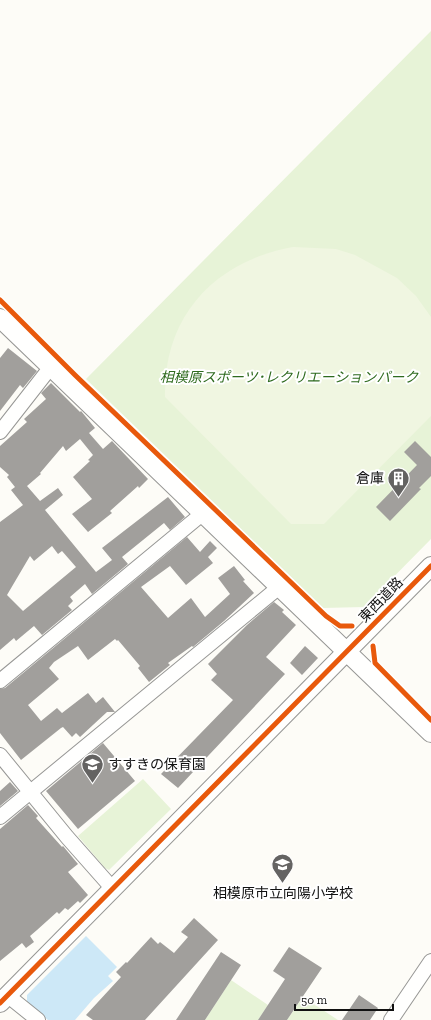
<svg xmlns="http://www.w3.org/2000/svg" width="431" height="1020" viewBox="0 0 431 1020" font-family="'Zilla Slab','Noto Sans JP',serif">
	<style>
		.green { fill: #e7f3d7 }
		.pitch { fill: #f0f6e1 }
		.water { fill: #cde8f7 }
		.building { fill: #a19f9c; fill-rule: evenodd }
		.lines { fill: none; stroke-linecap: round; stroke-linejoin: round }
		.minor-casing { stroke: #979795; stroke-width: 16 }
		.tertiary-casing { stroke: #979795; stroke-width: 20 }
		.minor { stroke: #fffffe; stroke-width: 14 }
		.tertiary { stroke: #fffffe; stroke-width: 18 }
		.cycleway-casing { stroke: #fff; stroke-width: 8 }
		.cycleway { stroke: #e8590c; stroke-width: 5 }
		.labels { text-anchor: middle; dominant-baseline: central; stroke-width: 4; stroke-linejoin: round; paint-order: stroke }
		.park-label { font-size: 14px; font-style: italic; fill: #2f6b1f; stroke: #fff }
		.poi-label { font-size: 14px; fill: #111; stroke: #fff; text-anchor: end }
		.street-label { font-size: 14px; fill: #111; stroke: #fff }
	</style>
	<rect width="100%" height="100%" fill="#fdfcf7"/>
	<path class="green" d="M431 31V539L364 607 323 608 86 379Z
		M143 779 171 809 109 870 105 868 78 836Z
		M231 980 268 1005 258 1020H205Z
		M303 997 338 1020H287Z"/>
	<path class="pitch" d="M293 247 336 249 355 255 397 278 416 296 431 317V416L324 524H291L165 397C163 316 215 261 293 247Z"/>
	<path class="water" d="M86 936 117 967 108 976 113 981 94 998 75 1020H48L27 1003V995Z"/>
	<path class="building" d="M8 348 37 371 23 388 20 385 0 411V358Z
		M51 383 80 412 81 411 95 428 89 433 103 449 112 441 148 479 139 488 138 486 110 511 112 513 88 532 72 514 92 499 73 477 90 461 88 460 93 455 80 439 66 451 63 446 40 473 41 474 27 486 40 501 58 488 63 495 45 510 96 572 112 560 102 548 168 497 185 517 170 530 164 523 122 557 128 564 92 594 85 584 70 597 73 601 68 606 72 610 42 635 34 626 16 641 14 638 0 650V522L23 505 11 490 15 487 7 477 9 475 0 467V446L27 422 24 419 46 399 41 393ZM52 546 58 554 62 551 76 567 23 611 7 595 30 556 34 561Z
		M415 441 431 457V476L419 488 421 489 390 521 376 507 417 465 404 452Z
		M187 537 200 552 210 541 217 548 208 557 213 563 186 585 170 566 141 587 168 618 191 598 205 617 230 594 218 578 234 566 245 580 243 581 254 593 224 621 193 647 192 646 168 663 170 665 149 682 138 668 140 666 118 640 117 641 115 639 88 660 78 646 54 662 49 668 59 679 28 705 41 721 57 708 62 713 88 693 96 703 103 697 115 712H107L80 737 76 733 72 737 63 727 61 728 21 760 0 733V689L5 688Z
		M274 602 284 610 282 612 296 625 266 657 285 674 178 788 161 774 233 700 211 680 217 674 208 664 247 625Z
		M305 646 318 658 302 675 290 663Z
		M103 743 135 781 78 829 46 791Z
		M10 782 18 791 0 806V791Z
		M28 805 38 816 36 818 62 847 63 846 78 864 68 872 88 895 80 903 78 901 68 910 65 908 59 914 57 912 37 930 30 936 34 942 26 948 22 943 0 961V829Z
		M194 918 218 940 145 1020H93L86 1015 121 977 116 972 126 962 127 963 151 937 158 944 160 942 174 953 188 937 181 932Z
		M289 947 322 968 287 1020H258L285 979 273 971Z
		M221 952 241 965 205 1020H176Z
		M359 995 378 1008 370 1020H342Z"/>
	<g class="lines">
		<defs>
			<path id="minor" d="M0 432 50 368
				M0 681 202 514
				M0 755 67 837 113 889
				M0 817 278 588
				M7 995 38 1020
				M391 1020 431 961"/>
			<path id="tertiary" d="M0 318 431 733
				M0 1003 431 566"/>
		</defs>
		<use href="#minor" class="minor-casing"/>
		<use href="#tertiary" class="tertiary-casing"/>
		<use href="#minor" class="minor"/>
		<use href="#tertiary" class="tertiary"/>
		<defs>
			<path id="cycleway" d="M0 300 75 375 326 616 340 626H352
				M373 646 375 663 431 720
				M0 1003 431 566"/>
		</defs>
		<use href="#cycleway" class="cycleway-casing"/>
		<use href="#cycleway" class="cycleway"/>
	</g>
	<defs>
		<symbol id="building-pin" viewBox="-11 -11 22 30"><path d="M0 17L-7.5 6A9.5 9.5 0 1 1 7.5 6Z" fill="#646362" stroke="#fff"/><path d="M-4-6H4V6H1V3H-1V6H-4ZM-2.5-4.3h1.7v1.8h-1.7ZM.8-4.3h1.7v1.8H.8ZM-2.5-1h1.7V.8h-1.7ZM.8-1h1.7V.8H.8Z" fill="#fff"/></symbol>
		<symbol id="school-pin" viewBox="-11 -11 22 30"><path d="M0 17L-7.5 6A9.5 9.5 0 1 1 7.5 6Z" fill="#646362" stroke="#fff"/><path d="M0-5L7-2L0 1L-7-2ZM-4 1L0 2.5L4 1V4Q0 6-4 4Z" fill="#fff"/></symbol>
	</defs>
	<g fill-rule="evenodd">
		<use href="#building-pin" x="386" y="466" width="25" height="34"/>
		<use href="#school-pin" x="80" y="752" width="25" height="34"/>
		<use href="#school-pin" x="270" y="852" width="25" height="34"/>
	</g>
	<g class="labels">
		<g class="park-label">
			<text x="289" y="377">相模原スポーツ･レクリエーションパーク</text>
		</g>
		<g class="poi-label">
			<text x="384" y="478">倉庫</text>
			<text x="108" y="764" text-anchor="start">すすきの保育園</text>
			<text x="283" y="893" text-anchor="middle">相模原市立向陽小学校</text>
		</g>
		<g class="street-label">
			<text transform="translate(381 600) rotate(-46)">東西道路</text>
		</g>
	</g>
	<path d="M295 1004v6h98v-6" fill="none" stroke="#111111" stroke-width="2"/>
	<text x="301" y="1004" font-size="12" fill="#111111" stroke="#ffffff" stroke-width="3" paint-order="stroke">50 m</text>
</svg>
